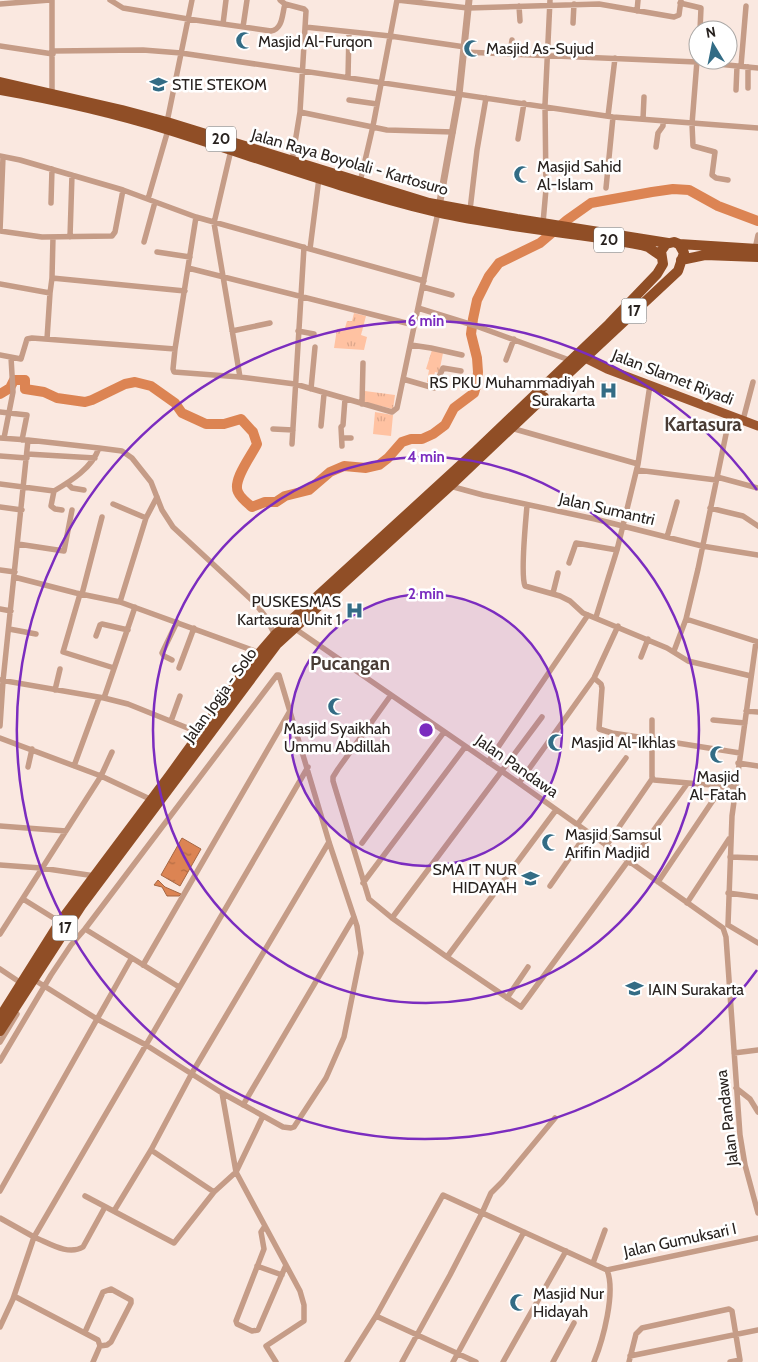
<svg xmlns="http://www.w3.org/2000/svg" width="758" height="1362" viewBox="0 0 758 1362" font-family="Cabin,sans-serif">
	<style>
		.park { fill: url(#park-tufts) }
		.water { fill: url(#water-ripples); stroke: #a66743 }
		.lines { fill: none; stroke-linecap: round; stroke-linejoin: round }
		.river { stroke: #dc8453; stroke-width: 10 }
		.minor { stroke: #c59c87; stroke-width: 5.5 }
		.tertiary { stroke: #c59c87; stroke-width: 7 }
		.primary { stroke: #9d572f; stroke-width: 9 }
		.trunk { stroke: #904e26; stroke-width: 10 }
		.ring { fill: none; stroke: #7b2cbf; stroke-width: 2.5 }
		.labels { text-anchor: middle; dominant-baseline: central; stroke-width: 5; stroke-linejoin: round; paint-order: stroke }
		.shield { fill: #fff; stroke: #686462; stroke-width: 1 }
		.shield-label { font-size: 15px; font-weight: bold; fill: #28221f }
		.poi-label { font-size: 16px; fill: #28221f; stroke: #fff; text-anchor: start }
		.street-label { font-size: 16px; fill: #28221f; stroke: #fff }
		.quarter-label { font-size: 19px; font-weight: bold; fill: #493c35; stroke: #fff }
		.centre { fill: #7b2cbf; stroke: #fff; stroke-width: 2.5 }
		.ring-label { font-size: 15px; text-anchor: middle; font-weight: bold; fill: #7b2cbf; stroke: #fff; stroke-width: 5; stroke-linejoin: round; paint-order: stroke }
	</style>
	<defs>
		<pattern id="park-tufts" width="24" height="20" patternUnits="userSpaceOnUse" patternTransform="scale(1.25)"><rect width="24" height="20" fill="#ffc2a2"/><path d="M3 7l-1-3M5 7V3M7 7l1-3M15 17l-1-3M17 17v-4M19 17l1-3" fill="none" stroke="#dba68b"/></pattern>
		<pattern id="water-ripples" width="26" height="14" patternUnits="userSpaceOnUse" patternTransform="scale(1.25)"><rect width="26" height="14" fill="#dc8453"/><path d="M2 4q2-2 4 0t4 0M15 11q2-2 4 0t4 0" fill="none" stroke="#b26c44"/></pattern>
	</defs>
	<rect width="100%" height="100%" fill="#fae8e0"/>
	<path class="park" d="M354 313 366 316 361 335 367 337 364 350 334 348 337 329 345 328 347 321H352Z
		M432 350 443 353 439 373 435 372 432 383 427 382 429 370 426 369Z
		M365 391 395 395 393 409 364 402Z
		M375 412 393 415 391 436 373 434Z"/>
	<path class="water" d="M182 838 201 849 180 886 161 875Z
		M158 880 165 887 181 894 179 896H167L162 887 154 885Z"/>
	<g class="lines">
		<path class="river" d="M0 394 10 388 14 380H25V389L44 392 57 398 85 402 92 400 125 384 135 382 151 386 175 403 182 413 206 424H224L241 419 253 432 257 444C252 455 232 480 238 492 240 497 247 503 252 507L265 502H276L285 496 309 490 330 472 344 466 366 468 379 465 388 458 402 442 411 439H422L433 434 445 425 454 408 474 393 477 383 478 372 477 358 471 334 473 319 477 300 489 276 499 263 540 243 567 220 591 203 652 192 673 189 689 190 718 206 758 221"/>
		<path class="minor" d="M110 0 123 8 188 19 271 31C283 29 282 14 285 4
			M280 0 285 4 304 9 306 11 300 112 292 161
			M397 0 468 8 599 4 674 17 679 15 681 0
			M680 3 701 8 700 30
			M0 4 50 0
			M519 6 520 21
			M637 11 638 0
			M573 23 574 4
			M223 24 226 0
			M243 27 247 0
			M305 27 390 36 465 47
			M0 46 53 54
			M698 48 692 124 693 146 715 152 712 175 716 178 728 180
			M53 51 143 50 181 53 613 117 758 128
			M464 52 697 62 758 68
			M510 53 512 40
			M741 66 746 6
			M348 77 349 32
			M748 88V67
			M736 90 737 66
			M52 93V0
			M349 100 377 104
			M300 112 387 130 453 132
			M608 116 615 58
			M643 119 644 97
			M167 122 192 0
			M518 139 524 103
			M656 147 658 133 663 126V121
			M231 150 214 223 240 377
			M0 156 20 160 123 190 196 217 424 281
			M360 182 373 126 397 0
			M606 188 613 117
			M148 199 168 130
			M51 203 52 169
			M470 210 477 150 486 98
			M196 217 175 349 173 369 174 372 240 377 295 384 392 412 397 408 438 212
			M543 223 546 189 545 105 550 0
			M0 231 42 237 112 236 115 232 123 190
			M0 231 3 157
			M70 237 72 175
			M144 242 155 202
			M310 249 319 178
			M755 249 758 235
			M157 252 190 257
			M188 268 414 325
			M52 278 53 237
			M0 284 50 293 52 278 185 291
			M423 287 452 295
			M418 308 476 326 572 361
			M232 331 270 323
			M298 331 314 334
			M47 339 50 293
			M411 345 431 348 462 355
			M0 355 21 359 27 339 32 338 175 349
			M506 360 514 339
			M403 379 434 388 443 368 461 371
			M311 389 315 347
			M362 404 363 363
			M0 412 27 415 22 440
			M730 415 698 569 686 619 758 642
			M743 420 753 382
			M321 426 324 394
			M511 428 638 464
			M273 429 293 430
			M0 438 28 440 3 681 0 726
			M4 438 13 392 11 357
			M342 438H351
			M292 444 304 247
			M342 446 341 427 343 425 345 399
			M99 448 122 451 132 458 151 482 162 510 173 527 255 603 265 616 275 635
			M27 454 95 458
			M0 456 27 458
			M637 470 716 480
			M717 477 758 488
			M67 483 72 488 84 490
			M0 484 54 491C71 481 92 468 99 448L28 440
			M450 486 483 495 595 519 702 546 758 555
			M54 491 51 506 55 509 62 510
			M113 504 146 518
			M527 505C526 520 520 574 525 586L560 596 570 601 583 613 667 648 688 661 751 676
			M0 507 22 510
			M710 508 743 516 758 526
			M667 537 677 502
			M18 544 64 551 72 510
			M569 563 576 543 617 550
			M0 570 15 572
			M14 577 76 593 120 602 260 653
			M553 593 558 573
			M80 594 63 652 114 668
			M82 594 102 517
			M120 602 146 518 157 497
			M0 609 11 611
			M596 617 617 550 638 464 650 385
			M294 628 516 781 723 928 726 937 740 1135 745 1165 758 1213
			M9 629 36 634
			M96 636 100 625 102 624 128 630
			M674 651 686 619
			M641 657 648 639
			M172 660 164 656 162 653 177 622
			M179 668 194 628
			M594 678 601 684 602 688 599 729 612 733 652 739V777L654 780 735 787
			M0 680 104 698 128 704 200 733
			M55 690 60 669
			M391 695 338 769 333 777V781L369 899 392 918 447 957 521 1007 628 861
			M104 698 135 607
			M746 711 758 712
			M652 720V739L740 753
			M713 720 745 723
			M171 721 180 696
			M0 738 101 776 152 800
			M488 762 588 615
			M738 763 758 766
			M74 766 99 698
			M28 767 32 749
			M519 783 594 678 618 626
			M577 825 626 758
			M0 826 66 831
			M362 843 444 732
			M606 846 652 779
			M730 857 758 858
			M630 863 687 784
			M0 865 41 868 95 876
			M658 882 722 787
			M363 883 465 747
			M550 886 587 833
			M728 893 758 897
			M23 899 60 922
			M687 903 729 839
			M392 918 542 717
			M728 925 732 816 756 642
			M728 925 758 943
			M0 934 101 776 112 752
			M447 957 556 810
			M143 965 290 711
			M0 969 21 983
			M33 979 97 1019 146 1045 222 1093 283 1127 291 1128 294 1127 326 1078 344 1037 361 953 357 926 329 842 279 675H277L85 929 179 987
			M507 998 528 967
			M0 1042 17 1014
			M734 1053 758 1050
			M0 1061 51 975 71 945 85 929
			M736 1088 750 1099 758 1112
			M222 1093 236 1172 263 1116
			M243 1105 354 917
			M151 1150 214 1192
			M0 1191 131 959
			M85 1196 174 1243 214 1192 236 1172 300 1291 304 1305V1321L266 1346 276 1362
			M105 1207 83 1247C68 1256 49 1243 34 1237L308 767
			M114 1211 151 1150 192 1073 329 842
			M0 1218 34 1237 13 1299 0 1327
			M265 1226 261 1232 264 1249 236 1321 237 1324 252 1331 258 1330 286 1265
			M593 1263 605 1230
			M257 1266 282 1275
			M607 1270 758 1238
			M14 1296 98 1340 100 1346 93 1362
			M376 1316 476 1362
			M85 1332 103 1292 111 1289 131 1300V1303L111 1342 107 1345 100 1346
			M630 1356 758 1330
			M347 1362 376 1316 443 1195 607 1270
			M402 1362 450 1275 482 1213 491 1193 502 1182 555 1118
			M453 1362 524 1232
			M503 1362 566 1251
			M553 1362 574 1323
			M594 1362C603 1340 616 1292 607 1270
			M629 1362 636 1334 642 1328 729 1309 732 1311 740 1360 730 1362"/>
		<path class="tertiary" d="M439 207 459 95 469 0"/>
		<path class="primary" d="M581 356 607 369 758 426"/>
		<path class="trunk" d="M0 82 122 110 167 122 429 203 517 219 668 243
			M0 90C57 100 114 113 169 130 258 158 346 190 436 212 504 228 574 232 641 245L648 247 661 256
			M681 260 705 255 758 257
			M558 383 678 271 684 253 679 244
			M0 1017 60 922 170 775 250 664 275 635 476 451 609 324 657 274 663 264 661 251 666 244 674 242 679 244 758 249
			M0 1031 81 906 277 644 450 486 544 397"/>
	</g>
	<circle cx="426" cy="730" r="136" fill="#7b2cbf" fill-opacity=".12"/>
	<g class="ring">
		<circle cx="426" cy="730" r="136"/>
		<circle cx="426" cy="730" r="273"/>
		<path d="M757 970A409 409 0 1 1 757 490"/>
	</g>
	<defs>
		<symbol id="mosque-bare" viewBox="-9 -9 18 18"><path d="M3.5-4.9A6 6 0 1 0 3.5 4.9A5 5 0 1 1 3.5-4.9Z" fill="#336c85" stroke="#fff" stroke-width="2.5" paint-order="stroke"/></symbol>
		<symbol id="university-bare" viewBox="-9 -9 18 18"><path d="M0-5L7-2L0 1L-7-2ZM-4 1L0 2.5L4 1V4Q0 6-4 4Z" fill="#336c85" stroke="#fff" stroke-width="2.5" paint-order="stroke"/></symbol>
		<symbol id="hospital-bare" viewBox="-9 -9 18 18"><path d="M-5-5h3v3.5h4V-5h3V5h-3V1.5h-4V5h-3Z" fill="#336c85" stroke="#fff" stroke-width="2.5" paint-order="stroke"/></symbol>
		<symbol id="school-bare" viewBox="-9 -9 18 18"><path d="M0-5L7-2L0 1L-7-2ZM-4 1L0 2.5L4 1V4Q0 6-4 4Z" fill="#336c85" stroke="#fff" stroke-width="2.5" paint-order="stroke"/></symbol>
	</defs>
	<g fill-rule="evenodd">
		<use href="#mosque-bare" x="232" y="28" width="25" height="25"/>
		<use href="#mosque-bare" x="460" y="36" width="25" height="25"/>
		<use href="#university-bare" x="146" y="72" width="25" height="25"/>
		<use href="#mosque-bare" x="510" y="162" width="25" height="25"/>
		<use href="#hospital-bare" x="596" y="378" width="25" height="25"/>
		<use href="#hospital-bare" x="342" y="598" width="25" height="25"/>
		<use href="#mosque-bare" x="324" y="694" width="25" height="25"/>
		<use href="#mosque-bare" x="544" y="730" width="25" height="25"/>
		<use href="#mosque-bare" x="706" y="742" width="25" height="25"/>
		<use href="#mosque-bare" x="538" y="830" width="25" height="25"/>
		<use href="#school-bare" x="518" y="866" width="25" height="25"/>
		<use href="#university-bare" x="622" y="976" width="25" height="25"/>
		<use href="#mosque-bare" x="506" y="1290" width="25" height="25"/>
	</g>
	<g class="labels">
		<g class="shield">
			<rect x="206" y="126.5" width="30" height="25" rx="4"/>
			<rect x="594" y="227.5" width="30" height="25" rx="4"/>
			<rect x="621.5" y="298.5" width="25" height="25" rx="4"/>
			<rect x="52.5" y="915.5" width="25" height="25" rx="4"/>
		</g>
		<g class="shield-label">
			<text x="221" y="139">20</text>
			<text x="609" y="240">20</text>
			<text x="634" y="311">17</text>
			<text x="65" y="928">17</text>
		</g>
		<g class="poi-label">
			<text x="258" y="41">Masjid Al-Furqon</text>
			<text x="486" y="48">Masjid As-Sujud</text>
			<text x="172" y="84">STIE STEKOM</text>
			<text x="537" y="166">Masjid Sahid<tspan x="537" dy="18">Al-Islam</tspan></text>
			<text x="595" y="382" text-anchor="end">RS PKU Muhammadiyah<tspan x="595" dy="18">Surakarta</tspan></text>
			<text x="341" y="601" text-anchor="end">PUSKESMAS<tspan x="341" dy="18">Kartasura Unit 1</tspan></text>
			<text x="337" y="728" text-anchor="middle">Masjid Syaikhah<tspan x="337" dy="18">Ummu Abdillah</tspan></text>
			<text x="571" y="742">Masjid Al-Ikhlas</text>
			<text x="718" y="776" text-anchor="middle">Masjid<tspan x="718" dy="18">Al-Fatah</tspan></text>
			<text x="565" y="834">Masjid Samsul<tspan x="565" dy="18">Arifin Madjid</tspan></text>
			<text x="517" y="869" text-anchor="end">SMA IT NUR<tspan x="517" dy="18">HIDAYAH</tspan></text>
			<text x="648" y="989">IAIN Surakarta</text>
			<text x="533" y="1293">Masjid Nur<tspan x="533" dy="18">Hidayah</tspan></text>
		</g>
		<g class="street-label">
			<text transform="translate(350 162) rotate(16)">Jalan Raya Boyolali - Kartosuro</text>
			<text transform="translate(673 377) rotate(21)">Jalan Slamet Riyadi</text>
			<text transform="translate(607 509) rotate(13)">Jalan Sumantri</text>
			<text transform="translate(220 695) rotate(-54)">Jalan Jogja - Solo</text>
			<text transform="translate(517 766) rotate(35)">Jalan Pandawa</text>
			<text transform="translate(727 1118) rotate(-97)">Jalan Pandawa</text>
			<text transform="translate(680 1240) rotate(-12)">Jalan Gumuksari I</text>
		</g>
		<g class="quarter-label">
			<text x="703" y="424">Kartasura</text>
			<text x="350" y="663">Pucangan</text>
		</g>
	</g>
	<circle cx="426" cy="730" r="8" class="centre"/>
	<g class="ring-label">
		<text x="426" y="326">6 min</text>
		<text x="426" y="462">4 min</text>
		<text x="426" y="599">2 min</text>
	</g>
	<g transform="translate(713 45) rotate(350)"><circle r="24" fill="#ffffff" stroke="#a9a7a5"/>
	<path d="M0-4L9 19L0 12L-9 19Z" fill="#336c85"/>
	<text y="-8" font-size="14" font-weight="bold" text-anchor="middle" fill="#28221f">N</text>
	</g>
</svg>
